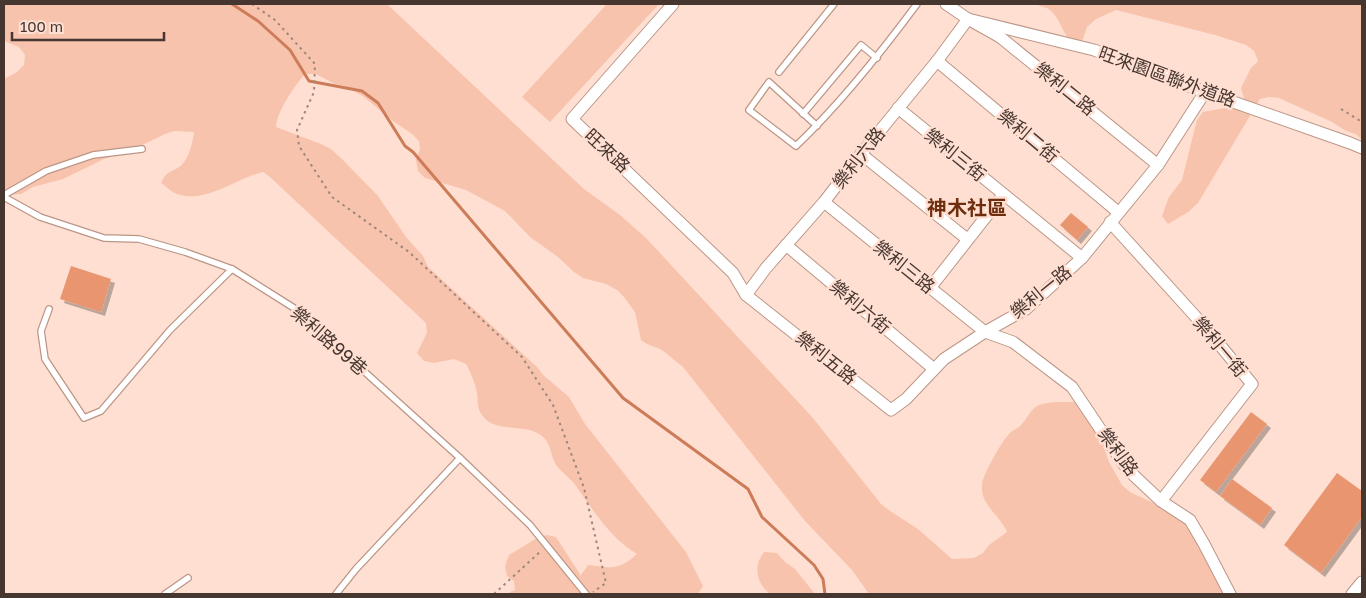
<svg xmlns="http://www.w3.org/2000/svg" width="1366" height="598" font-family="'Golos Text','Noto Sans TC',sans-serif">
  <defs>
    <filter id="shadow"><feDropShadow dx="4" dy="4" stdDeviation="0" flood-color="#0004"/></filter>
  </defs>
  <rect width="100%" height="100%" fill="#ffdfd2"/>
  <g fill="#f8c3ac">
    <path d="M 4,4 L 387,4 L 584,189 L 620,215 L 646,238 L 813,418 L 881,504 L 890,511 L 918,529 L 952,559 L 974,558 L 983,553 L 989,545 L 1007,532 C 1000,515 980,505 982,485 C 982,476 1002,441 1009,434 C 1012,430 1018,429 1021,425 C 1028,418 1030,409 1039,405 C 1050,401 1063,402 1074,402 L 1101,439 L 1109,462 L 1122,485 L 1130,492 L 1181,516 L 1191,524 L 1224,594 L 869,594 L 852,570 L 805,521 L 683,367 C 675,361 668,354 660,349 C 653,346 647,345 641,340 L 635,312 L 624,297 L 617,290 L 606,284 L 583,278 L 574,272 L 558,257 L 530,237 L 505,211 L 466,190 L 425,178 L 418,171 L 416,160 L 420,149 L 419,141 L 412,134 L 393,121 L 364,97 L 345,86 L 335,84 L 316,74 L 305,74 C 294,87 277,111 276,127 L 321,144 L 331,149 L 342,159 L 378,196 L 406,237 L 423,256 L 428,267 L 537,367 L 543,375 L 569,397 L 585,424 L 686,552 L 703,586 L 698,594 L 506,594 L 515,590 L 514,581 L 507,576 L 505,566 L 509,555 L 537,538 L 547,535 L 556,537 L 583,579 L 581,575 L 588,565 C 610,568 619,571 637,554 C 610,538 593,510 576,486 C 570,477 560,472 555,463 C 550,454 551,443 542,436 C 525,422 494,434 482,415 C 477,409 478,401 477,393 C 475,383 471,373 466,364 L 454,359 L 434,363 L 424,361 L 417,353 L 427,333 L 426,323 L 270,177 L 263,172 C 236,178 206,204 177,194 C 171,192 166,186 161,183 C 167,168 176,173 184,162 C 190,154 193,141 194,132 L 174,131 L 165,134 L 130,151 L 104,159 L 63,179 L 33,187 L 21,194 L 11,195 L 4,191 L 4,79 L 17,72 L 24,65 L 25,55 L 19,47 L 4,41 Z"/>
    <path d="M 607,4 L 659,4 L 550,122 L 522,97 Z"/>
    <path d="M 1035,4 L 1362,4 L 1362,140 L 1356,134 L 1346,131 L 1332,122 L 1279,98 L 1269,97 L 1260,99 L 1198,203 L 1188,212 L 1168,224 L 1162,216 L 1169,197 L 1182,180 L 1197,120 L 1203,112 L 1236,106 L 1244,98 L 1241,88 L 1251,68 L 1258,61 L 1254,51 L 1246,45 L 1215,35 L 1116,10 L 1096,19 L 1087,27 L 1083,39 L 1074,44 C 1062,35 1061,19 1050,10 C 1046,7 1039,6 1035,4 Z"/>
    <path d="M 764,552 L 777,553 L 785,562 L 795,569 L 815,594 L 770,594 C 756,583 753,566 764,552 Z"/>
  </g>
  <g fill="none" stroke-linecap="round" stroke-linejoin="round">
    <path stroke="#cc7c58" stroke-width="3" d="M 232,4 L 258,21 L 290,50 L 309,81 L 362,91 L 378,103 L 405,146 L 413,152 L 623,398 L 748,489 L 762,517 L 814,565 L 823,579 L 825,594"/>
  </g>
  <g fill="#e89570" filter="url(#shadow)">
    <path d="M 1071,213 L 1088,227 L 1077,240 L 1060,225 Z"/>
    <path d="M 71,266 L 111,279 L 101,312 L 60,299 Z"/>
    <path d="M 1251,412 L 1267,424 L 1216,492 L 1200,480 Z"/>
    <path d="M 1337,473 L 1362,491 L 1362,517 L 1321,573 L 1284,545 Z"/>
    <path d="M 1232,479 L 1272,508 L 1260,525 L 1220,496 Z"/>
  </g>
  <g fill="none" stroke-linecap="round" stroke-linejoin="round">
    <defs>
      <g id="service">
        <path d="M 779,72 L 834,4"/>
        <path d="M 803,114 L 861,45 L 877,58"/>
        <path d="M 817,126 L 769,82 L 749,110 L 796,146 C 841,103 880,54 917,4"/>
        <path d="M 4,195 L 46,171 L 93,155 L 142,149"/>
        <path d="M 4,197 L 40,217 L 104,238 L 139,239 L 185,252 L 232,269 L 294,308 L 460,458 L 530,525 L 586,594"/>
        <path d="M 49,309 L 41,331 L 45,359 L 84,418 L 101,411 L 170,330 L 232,269"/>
        <path d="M 165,594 L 188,578"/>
        <path d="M 336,594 L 356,569 L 460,458"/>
      </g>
      <g id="minor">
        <path d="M 673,4 L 572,119 L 733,273 L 746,295 L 891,410 L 906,399 L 944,359 L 985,332 L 1026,309 L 1082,258 L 1158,165 L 1205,92"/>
        <path d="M 946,4 L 968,19 L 1000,37 L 1158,165"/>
        <path d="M 968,19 L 1094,50 L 1205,92 L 1350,143 L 1362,148"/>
        <path d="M 937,61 L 1118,212"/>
        <path d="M 898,108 L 1082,258"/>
        <path d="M 861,154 L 967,239"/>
        <path d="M 824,202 L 985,332 L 1013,342 L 1072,387 L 1127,469 L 1161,501 L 1190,520 L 1204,544 L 1230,594"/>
        <path d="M 1110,222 L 1205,327 L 1252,384 L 1161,501"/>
        <path d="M 786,245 L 934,369"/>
        <path d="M 930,288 L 1003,195"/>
        <path d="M 746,295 L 766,268 L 824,202 L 861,154 L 937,61 L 968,19"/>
        <path d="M 1352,594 L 1362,582"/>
      </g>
    </defs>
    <use href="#service" stroke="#bb9686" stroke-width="8"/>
    <use href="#minor" stroke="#bb9686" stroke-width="13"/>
    <g stroke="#9d867d" stroke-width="2" stroke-dasharray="2.5 4" stroke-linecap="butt">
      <path d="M 252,4 L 275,20 L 315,64 L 314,92 L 297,130 L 299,146 L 332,197 L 409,252 L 522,357 L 553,405 L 584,488 L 606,583 L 593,592"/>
      <path d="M 1341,109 L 1362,122"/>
      <path d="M 494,594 L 542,550"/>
    </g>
    <use href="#service" stroke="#fff" stroke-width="5.5"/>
    <use href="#minor" stroke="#fff" stroke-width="11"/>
  </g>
  <g text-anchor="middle" stroke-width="5" stroke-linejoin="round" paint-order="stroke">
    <g font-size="18" fill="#463630" stroke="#ffdfd2">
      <text transform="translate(1167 77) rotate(20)" y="6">旺來園區聯外道路</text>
      <text transform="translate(1065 89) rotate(39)" y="6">樂利二路</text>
      <text transform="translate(1028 136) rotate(40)" y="6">樂利二街</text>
      <text transform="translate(607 151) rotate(43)" y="6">旺來路</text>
      <text transform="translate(955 155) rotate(39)" y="6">樂利三街</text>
      <text transform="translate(859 158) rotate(-52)" y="6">樂利六路</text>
      <text transform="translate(904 267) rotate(39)" y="6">樂利三路</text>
      <text transform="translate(1041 292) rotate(-39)" y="6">樂利一路</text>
      <text transform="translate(860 307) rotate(40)" y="6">樂利六街</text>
      <text transform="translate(329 341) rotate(41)" y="6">樂利路99巷</text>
      <text transform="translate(1220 347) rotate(50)" y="6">樂利一街</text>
      <text transform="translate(826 358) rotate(39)" y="6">樂利五路</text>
      <text transform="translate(1118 452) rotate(54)" y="6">樂利路</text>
    </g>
    <g font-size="20" font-weight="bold" fill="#6e2e0d" stroke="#ffdfd2">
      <text x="967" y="215">神木社區</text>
    </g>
  </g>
  <rect width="1366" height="598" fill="none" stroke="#463630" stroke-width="10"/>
  <path d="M12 32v8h152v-8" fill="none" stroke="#463630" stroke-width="2.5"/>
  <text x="20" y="32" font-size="15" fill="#463630" stroke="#ffdfd2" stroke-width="4" paint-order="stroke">100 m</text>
</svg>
